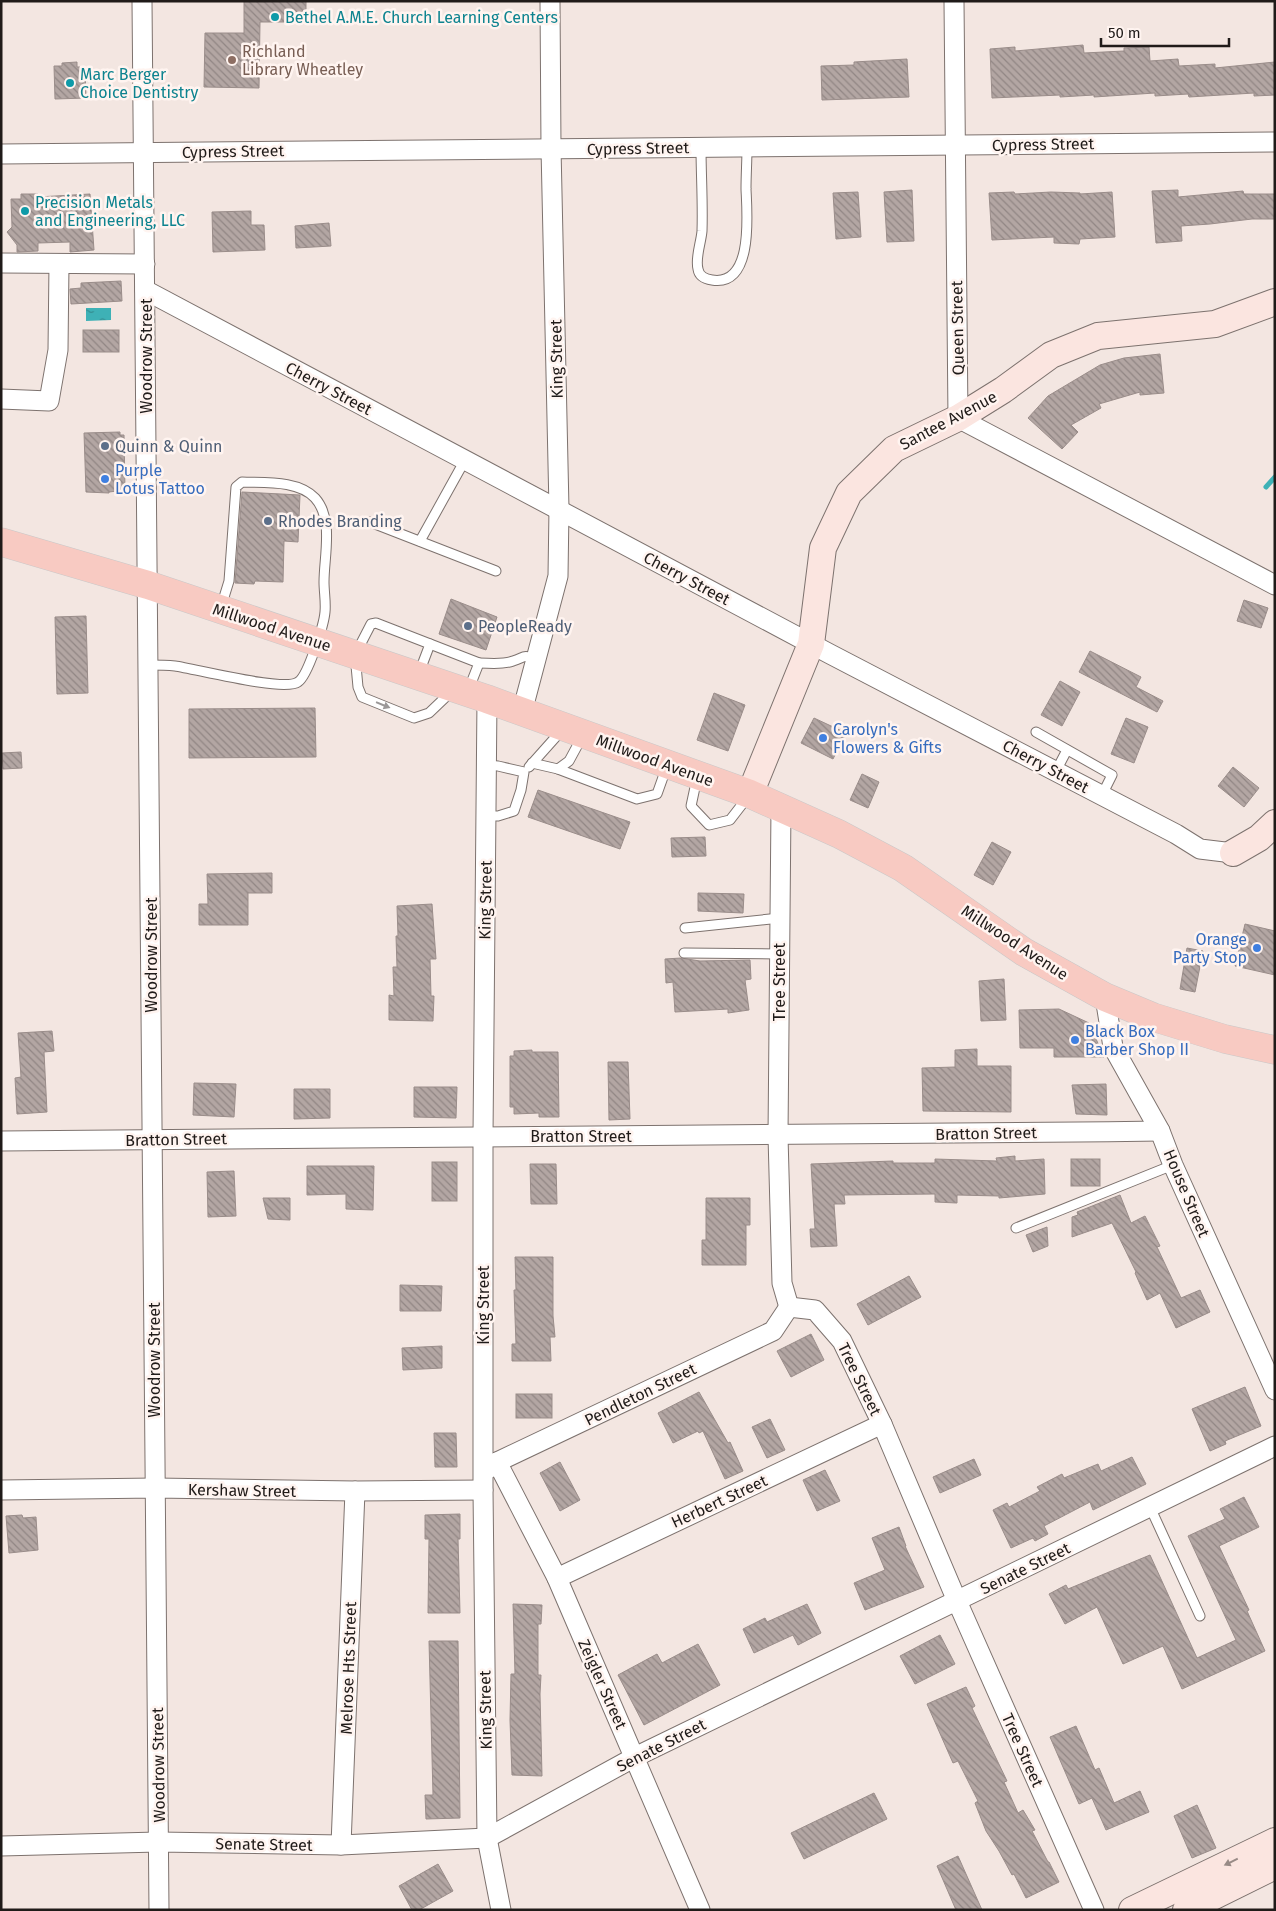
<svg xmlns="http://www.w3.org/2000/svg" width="1276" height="1911" font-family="'Fira Sans',sans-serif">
  <defs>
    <pattern id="water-ripples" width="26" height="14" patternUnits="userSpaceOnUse" patternTransform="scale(1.25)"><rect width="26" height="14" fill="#3eb1b6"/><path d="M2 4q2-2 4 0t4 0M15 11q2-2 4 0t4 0" fill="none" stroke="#348f93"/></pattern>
    <pattern id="building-back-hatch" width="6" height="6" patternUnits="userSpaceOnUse" patternTransform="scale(1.25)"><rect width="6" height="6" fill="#b3a6a3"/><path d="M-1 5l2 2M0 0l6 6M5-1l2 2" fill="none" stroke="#918684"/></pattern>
  </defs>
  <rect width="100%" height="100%" fill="#f3e6e1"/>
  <path fill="url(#water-ripples)" d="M 86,308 L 111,308 L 111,320 L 86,321 Z"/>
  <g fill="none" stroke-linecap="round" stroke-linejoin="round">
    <path stroke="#3eb1b6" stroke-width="5" d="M 1266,487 L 1275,477"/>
  </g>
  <g fill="url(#building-back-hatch)" stroke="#9a8d8a">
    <path d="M 244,1 L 306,1 L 306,22 L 260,22 L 259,88 L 204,87 L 205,33 L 244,33 Z"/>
    <path d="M 1083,45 L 1084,53 L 1124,51 L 1124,48 L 1149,47 L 1150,61 L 1178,59 L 1179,66 L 1215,64 L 1215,68 L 1275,62 L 1275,95 L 1254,96 L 1254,93 L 1189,97 L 1188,94 L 1155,96 L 1155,93 L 1094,97 L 1094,95 L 1060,97 L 1060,95 L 992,98 L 990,49 L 1015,47 L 1015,51 Z"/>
    <path d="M 907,59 L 909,97 L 822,100 L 821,66 L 854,65 L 854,62 Z"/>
    <path d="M 77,62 L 77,67 L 85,67 L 86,98 L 55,99 L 54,66 L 62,66 L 62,63 Z"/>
    <path d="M 912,190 L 914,241 L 887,242 L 884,192 Z"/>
    <path d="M 1178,190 L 1178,197 L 1243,191 L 1244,194 L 1275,194 L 1275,219 L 1252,219 L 1210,224 L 1181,226 L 1182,241 L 1156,243 L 1152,191 Z"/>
    <path d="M 858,192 L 861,237 L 836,239 L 833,193 Z"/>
    <path d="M 1014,192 L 1015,194 L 1051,192 L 1080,193 L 1080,194 L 1112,192 L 1115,237 L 1080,239 L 1079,244 L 1054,243 L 1054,237 L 992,240 L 989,193 Z"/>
    <path d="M 21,194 L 38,194 L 38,197 L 90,194 L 94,250 L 70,252 L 70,242 L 38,243 L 38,251 L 17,252 L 17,245 L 7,232 L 12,227 L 11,199 L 21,199 Z"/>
    <path d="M 251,211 L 251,225 L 264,225 L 265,250 L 213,252 L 212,212 Z"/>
    <path d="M 329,223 L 331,246 L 296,248 L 295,226 Z"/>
    <path d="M 121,281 L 122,301 L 71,304 L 70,289 L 81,288 L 81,283 Z"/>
    <rect x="83" y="330" width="36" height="22"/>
    <path d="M 1160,354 L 1164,393 L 1140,395 L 1140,392 L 1099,404 L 1101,408 L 1071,425 L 1078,432 L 1062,449 L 1028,418 L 1048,396 L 1100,365 L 1124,358 Z"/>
    <path d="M 120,432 L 120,435 L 124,435 L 125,490 L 109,492 L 109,493 L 86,492 L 84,433 Z"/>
    <path d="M 242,492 L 300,495 L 298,542 L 284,541 L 283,582 L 255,581 L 254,584 L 235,583 Z"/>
    <path d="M 451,599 L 497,617 L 486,650 L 439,634 Z"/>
    <path d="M 1244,600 L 1268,608 L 1261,628 L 1237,621 Z"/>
    <path d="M 86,616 L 88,693 L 57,694 L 55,617 Z"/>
    <path d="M 1090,651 L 1141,677 L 1136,687 L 1163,701 L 1157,712 L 1079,672 Z"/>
    <path d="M 1060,681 L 1080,692 L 1062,726 L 1041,715 Z"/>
    <path d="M 714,693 L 745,705 L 728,751 L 697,740 Z"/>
    <path d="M 315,708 L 316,757 L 189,758 L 189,709 Z"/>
    <path d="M 814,718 L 846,733 L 833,759 L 801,743 Z"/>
    <path d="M 1126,718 L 1148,727 L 1134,763 L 1111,754 Z"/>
    <path d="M 21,752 L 22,768 L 3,769 L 2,753 Z"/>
    <path d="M 1233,767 L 1259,788 L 1244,807 L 1218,786 Z"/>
    <path d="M 862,774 L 879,782 L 868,808 L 850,800 Z"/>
    <path d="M 538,790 L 630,822 L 620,849 L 528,817 Z"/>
    <path d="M 705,837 L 706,856 L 672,857 L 671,838 Z"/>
    <path d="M 992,842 L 1011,852 L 993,885 L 974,875 Z"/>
    <path d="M 272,873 L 272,893 L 248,893 L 248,925 L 199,925 L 199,904 L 208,904 L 207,874 Z"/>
    <path d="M 698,893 L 744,894 L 743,913 L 698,911 Z"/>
    <path d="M 432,904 L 436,959 L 430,959 L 431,996 L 434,996 L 433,1021 L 389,1020 L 389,995 L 394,996 L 393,967 L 397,967 L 396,936 L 398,936 L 397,906 Z"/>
    <path d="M 1245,924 L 1275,931 L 1275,975 L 1235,966 Z"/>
    <path d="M 1187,948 L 1203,951 L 1195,992 L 1180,989 Z"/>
    <path d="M 681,958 L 700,961 L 750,960 L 751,979 L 745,980 L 749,1010 L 728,1013 L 728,1009 L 675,1012 L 673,982 L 666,983 L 665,959 Z"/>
    <path d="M 1004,979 L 1006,1020 L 981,1021 L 979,981 Z"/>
    <path d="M 1059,1009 L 1089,1023 L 1104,1057 L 1054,1057 L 1054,1048 L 1020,1048 L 1019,1010 Z"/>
    <path d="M 52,1031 L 54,1051 L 44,1052 L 47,1112 L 17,1114 L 15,1078 L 21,1077 L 18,1033 Z"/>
    <path d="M 977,1049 L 977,1066 L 1011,1066 L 1011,1112 L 923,1111 L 922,1068 L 955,1067 L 955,1050 Z"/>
    <path d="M 532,1050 L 532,1052 L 558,1052 L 559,1117 L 539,1117 L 539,1113 L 514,1114 L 514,1107 L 510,1107 L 510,1056 L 514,1056 L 514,1051 Z"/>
    <path d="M 608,1062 L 628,1062 L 630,1119 L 609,1120 Z"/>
    <path d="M 194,1083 L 236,1084 L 234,1117 L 193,1115 Z"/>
    <path d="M 1106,1084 L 1107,1115 L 1076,1114 L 1072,1085 Z"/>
    <path d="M 414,1087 L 457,1087 L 456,1118 L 414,1117 Z"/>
    <path d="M 294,1089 L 330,1089 L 330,1118 L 294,1119 Z"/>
    <path d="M 1015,1156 L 1015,1161 L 1044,1159 L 1045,1194 L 999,1198 L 999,1196 L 957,1195 L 957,1203 L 935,1202 L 935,1194 L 844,1195 L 845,1204 L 834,1204 L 837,1246 L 811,1247 L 810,1229 L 815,1229 L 811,1164 L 893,1161 L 893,1163 L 935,1163 L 935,1159 L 997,1161 L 996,1158 Z"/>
    <rect x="1071" y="1159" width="29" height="27"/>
    <rect x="432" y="1162" width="25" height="39"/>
    <path d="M 530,1164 L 556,1164 L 557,1204 L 531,1204 Z"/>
    <path d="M 307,1166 L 374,1166 L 373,1210 L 346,1209 L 346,1194 L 307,1195 Z"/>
    <path d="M 234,1171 L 236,1216 L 208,1217 L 207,1172 Z"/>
    <path d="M 1120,1195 L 1131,1223 L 1145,1216 L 1160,1246 L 1157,1247 L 1181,1298 L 1200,1290 L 1210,1312 L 1176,1328 L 1160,1293 L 1147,1300 L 1135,1273 L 1136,1272 L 1112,1223 L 1072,1237 L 1072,1217 L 1078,1215 L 1077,1212 Z"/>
    <path d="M 263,1198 L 290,1198 L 290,1220 L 268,1219 Z"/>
    <path d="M 706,1198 L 750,1198 L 750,1225 L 746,1225 L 746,1265 L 702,1265 L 702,1240 L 706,1240 Z"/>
    <path d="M 1047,1227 L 1048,1246 L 1033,1252 L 1026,1235 Z"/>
    <path d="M 515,1257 L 553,1257 L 553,1316 L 555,1337 L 550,1337 L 551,1361 L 512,1361 L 512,1344 L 516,1344 L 514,1290 L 516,1290 Z"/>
    <path d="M 909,1276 L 921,1297 L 868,1325 L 857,1304 Z"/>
    <path d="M 400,1285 L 442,1286 L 441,1311 L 400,1311 Z"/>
    <path d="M 811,1334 L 824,1360 L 791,1377 L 777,1351 Z"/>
    <path d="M 442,1346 L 442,1368 L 403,1370 L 402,1348 Z"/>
    <path d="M 1245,1387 L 1261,1426 L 1225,1441 L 1226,1444 L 1210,1451 L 1192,1409 Z"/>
    <path d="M 699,1392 L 728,1443 L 730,1442 L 743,1471 L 725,1479 L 703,1431 L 699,1433 L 698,1431 L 673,1443 L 658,1413 Z"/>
    <rect x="516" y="1394" width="36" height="24"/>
    <path d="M 770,1419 L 785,1450 L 767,1458 L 752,1427 Z"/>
    <path d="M 434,1433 L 456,1433 L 457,1467 L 435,1467 Z"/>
    <path d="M 1132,1457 L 1146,1484 L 1093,1510 L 1090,1502 L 1044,1526 L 1048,1534 L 1035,1541 L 1033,1538 L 1011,1548 L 993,1510 L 1007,1503 L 1009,1507 L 1040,1491 L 1037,1487 L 1062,1474 L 1064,1478 L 1098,1464 L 1101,1471 Z"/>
    <path d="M 974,1459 L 981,1475 L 940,1493 L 933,1477 Z"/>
    <path d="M 560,1462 L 580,1500 L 560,1511 L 540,1473 Z"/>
    <path d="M 825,1470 L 840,1501 L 817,1511 L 803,1480 Z"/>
    <path d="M 1244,1497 L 1259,1527 L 1219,1546 L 1249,1610 L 1247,1611 L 1265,1651 L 1182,1689 L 1163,1646 L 1123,1664 L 1097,1607 L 1065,1624 L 1049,1594 L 1066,1585 L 1068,1589 L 1150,1555 L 1197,1658 L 1236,1640 L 1188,1536 L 1225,1519 L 1220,1509 Z"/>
    <path d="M 460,1514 L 460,1539 L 458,1539 L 460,1613 L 428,1613 L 429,1539 L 425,1539 L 425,1515 Z"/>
    <path d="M 22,1515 L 23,1518 L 36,1517 L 38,1550 L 9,1553 L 6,1516 Z"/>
    <path d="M 899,1527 L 906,1546 L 905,1546 L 924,1587 L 865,1610 L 854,1583 L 885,1570 L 872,1538 Z"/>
    <path d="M 513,1604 L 542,1605 L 541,1624 L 538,1624 L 538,1675 L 541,1675 L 540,1694 L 542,1776 L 512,1775 L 510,1720 L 511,1674 L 515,1674 Z"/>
    <path d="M 807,1604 L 821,1633 L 798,1645 L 793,1635 L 754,1653 L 743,1629 L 765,1618 L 767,1622 Z"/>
    <path d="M 940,1635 L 955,1664 L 915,1684 L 900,1656 Z"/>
    <path d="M 429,1641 L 458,1641 L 460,1818 L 426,1819 L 425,1795 L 433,1795 Z"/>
    <path d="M 698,1644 L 720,1685 L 644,1725 L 618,1675 L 657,1654 L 662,1663 Z"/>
    <path d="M 966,1687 L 975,1706 L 972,1708 L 1007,1781 L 1004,1782 L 1018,1813 L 1023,1810 L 1035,1830 L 1032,1831 L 1048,1862 L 1049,1862 L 1059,1882 L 1026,1898 L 1014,1874 L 1012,1875 L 999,1851 L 986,1831 L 975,1803 L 978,1801 L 958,1761 L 953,1763 L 927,1704 Z"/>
    <path d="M 1076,1726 L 1095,1770 L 1099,1768 L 1114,1803 L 1140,1791 L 1149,1812 L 1106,1830 L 1092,1798 L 1079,1804 L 1050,1737 Z"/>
    <path d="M 874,1793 L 887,1819 L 804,1859 L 791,1833 Z"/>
    <path d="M 1197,1805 L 1216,1848 L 1192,1858 L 1174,1816 Z"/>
    <path d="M 958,1856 L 982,1910 L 956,1910 L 937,1866 Z"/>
    <path d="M 438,1864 L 453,1891 L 419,1910 L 412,1910 L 399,1886 Z"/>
  </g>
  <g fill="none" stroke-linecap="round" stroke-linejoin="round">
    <defs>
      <g id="lane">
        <path d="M 701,147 C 701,175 703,203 702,231 C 701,243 695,258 698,269 C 699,276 705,279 712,280 C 754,287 747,213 746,189 C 746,175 747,161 747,147"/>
        <path d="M 370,522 L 496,571"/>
        <path d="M 420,541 L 465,460"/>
        <path d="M 430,644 L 479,663 L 468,691"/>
        <path d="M 479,663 C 490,663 502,665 513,661 C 526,657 520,655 537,658"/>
        <path d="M 148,665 C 157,665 166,665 175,666 C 196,669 284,692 298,682 C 308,676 324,624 325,612 C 326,602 324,592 324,582 C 324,556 334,519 315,498 C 298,480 265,483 242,482 L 236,487 L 229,581 L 221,607"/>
        <path d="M 419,673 L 430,644 L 376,623 L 371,624 L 355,655 L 358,687 L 362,697 L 414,718 L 429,713 L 451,692"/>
        <path d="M 1036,732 L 1112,775 L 1102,795"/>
        <path d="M 532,763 L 558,769 L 569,761 L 582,737"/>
        <path d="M 529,767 L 562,730"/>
        <path d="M 558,769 L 637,799 L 657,794 L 667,766"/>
        <path d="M 1056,771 L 1067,750"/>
        <path d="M 697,778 L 691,806 L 709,825 L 730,820 L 747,798"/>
        <path d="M 486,816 L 498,816 L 514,811 L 521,790 L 524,772 L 498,766 L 487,765"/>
        <path d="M 685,928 L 780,918"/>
        <path d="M 684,953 L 780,954"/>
        <path d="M 1016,1228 L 1173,1165"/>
        <path d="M 1150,1507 L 1200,1616"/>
      </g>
      <g id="street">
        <path d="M 142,1 L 159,1910"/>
        <path d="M 954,1 L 958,418 L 1275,585"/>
        <path d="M 1,154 L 1275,142"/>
        <path d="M 1,263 L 145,264"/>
        <path d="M 145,290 L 830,654 L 1176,834 L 1200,849 L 1233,853"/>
        <path d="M 1,399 L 49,401 L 58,350 L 59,264"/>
        <path d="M 487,699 L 483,1136 L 483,1490 L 487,1838 L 501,1910"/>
        <path d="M 522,712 L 558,576 L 559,509 L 551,148 L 550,1"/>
        <path d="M 781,807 L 778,1136 L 782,1283 L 789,1307"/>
        <path d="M 1105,997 L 1113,1047 L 1160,1131 L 1173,1165 L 1275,1390"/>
        <path d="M 1,1141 C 388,1137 774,1136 1160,1131"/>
        <path d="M 789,1307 L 815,1310 L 842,1341 L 882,1424 L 957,1601 L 1094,1910"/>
        <path d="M 497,1462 L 557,1578 L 700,1910"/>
        <path d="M 488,1469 L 497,1462 L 773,1331 L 789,1307"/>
        <path d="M 1,1490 L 155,1488 L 355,1491 L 483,1490"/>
        <path d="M 557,1578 L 882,1424"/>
        <path d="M 341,1845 L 355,1491"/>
        <path d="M 1,1846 L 158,1842 L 341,1845 L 487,1838 L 635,1757 L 1275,1446"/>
      </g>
      <g id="secondary">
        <path d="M 750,794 L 811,644 L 823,548 L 849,493 L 894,449 L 958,418 L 1003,390 L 1051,355 L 1098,336 L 1215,324 L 1275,302"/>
        <path d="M 1233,853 L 1259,838 L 1275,823"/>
        <path d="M 1132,1910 L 1275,1841"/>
        <path d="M 1186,1910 L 1275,1866"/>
      </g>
      <path id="primary" d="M 1,542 L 148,585 L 487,699 L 750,794 L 839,834 L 903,868 L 1024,952 L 1105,997 L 1153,1017 L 1225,1039 L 1275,1050"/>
    </defs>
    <use href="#lane" stroke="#7d726e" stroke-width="11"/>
    <use href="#street" stroke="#7d726e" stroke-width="21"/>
    <use href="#secondary" stroke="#7d726e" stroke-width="28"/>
    <use href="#primary" stroke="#c9c8c8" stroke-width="29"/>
    <use href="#lane" stroke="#fff" stroke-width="9"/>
    <use href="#street" stroke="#fff" stroke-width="19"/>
    <use href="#secondary" stroke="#fbe5e0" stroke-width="26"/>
    <use href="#primary" stroke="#f8cac2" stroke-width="28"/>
  </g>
  <defs><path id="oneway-solid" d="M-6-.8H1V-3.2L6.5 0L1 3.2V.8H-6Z" transform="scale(1.25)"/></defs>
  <use fill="#9b9898" href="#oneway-solid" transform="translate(383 705) rotate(22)"/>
  <use fill="#988a86" href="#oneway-solid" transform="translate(1231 1862) rotate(154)"/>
  <g fill="#0f9aa8" stroke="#fff4f0" stroke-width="2">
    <circle cx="275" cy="17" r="5"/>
    <circle cx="70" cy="83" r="5"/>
    <circle cx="25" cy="211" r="5"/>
  </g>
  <circle fill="#8d6e63" stroke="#fff4f0" stroke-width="2" cx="232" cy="60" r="5"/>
  <g fill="#5c6f8a" stroke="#fff4f0" stroke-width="2">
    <circle cx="105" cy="446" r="5"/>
    <circle cx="268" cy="521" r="5"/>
    <circle cx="468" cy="626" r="5"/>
  </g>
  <g fill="#3f7fe0" stroke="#fff4f0" stroke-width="2">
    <circle cx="105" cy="479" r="5"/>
    <circle cx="823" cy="738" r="5"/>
    <circle cx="1257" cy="948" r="5"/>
    <circle cx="1075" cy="1040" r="5"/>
  </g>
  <g text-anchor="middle" stroke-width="5" stroke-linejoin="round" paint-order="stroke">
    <g font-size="16" fill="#0d838f" stroke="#fff4f0" text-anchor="start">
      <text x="285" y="23">Bethel A.M.E. Church Learning Centers</text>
      <text x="80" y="80">Marc Berger<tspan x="80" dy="18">Choice Dentistry</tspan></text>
      <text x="35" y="208">Precision Metals<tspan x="35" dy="18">and Engineering, LLC</tspan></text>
    </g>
    <g font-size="16" fill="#785e54" stroke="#fff4f0" text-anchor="start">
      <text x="242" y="57">Richland<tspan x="242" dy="18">Library Wheatley</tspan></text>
    </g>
    <g font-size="16" fill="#201b19" stroke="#fff4f0">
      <text transform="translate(1043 144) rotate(-1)" y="6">Cypress Street</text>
      <text transform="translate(638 148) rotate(-1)" y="6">Cypress Street</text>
      <text transform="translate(233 151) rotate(-1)" y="6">Cypress Street</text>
      <text transform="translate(957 328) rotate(-91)" y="6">Queen Street</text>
      <text transform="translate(146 356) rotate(-90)" y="6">Woodrow Street</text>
      <text transform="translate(556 359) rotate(-91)" y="6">King Street</text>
      <text transform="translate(329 388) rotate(28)" y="6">Cherry Street</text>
      <text transform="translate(948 420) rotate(-28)" y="6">Santee Avenue</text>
      <text transform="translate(687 578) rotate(28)" y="6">Cherry Street</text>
      <text transform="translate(272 627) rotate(18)" y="6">Millwood Avenue</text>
      <text transform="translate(655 760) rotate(20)" y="6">Millwood Avenue</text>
      <text transform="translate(1046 766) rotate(28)" y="6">Cherry Street</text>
      <text transform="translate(485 900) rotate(-89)" y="6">King Street</text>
      <text transform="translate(1015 942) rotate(33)" y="6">Millwood Avenue</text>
      <text transform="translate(151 955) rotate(-90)" y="6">Woodrow Street</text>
      <text transform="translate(779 982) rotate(-90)" y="6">Tree Street</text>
      <text transform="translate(986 1133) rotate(-1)" y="6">Bratton Street</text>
      <text x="581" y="1142">Bratton Street</text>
      <text transform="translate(176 1139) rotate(-1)" y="6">Bratton Street</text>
      <text transform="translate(1187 1193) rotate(67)" y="6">House Street</text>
      <text transform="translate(483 1305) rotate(-90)" y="6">King Street</text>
      <text transform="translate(154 1360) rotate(-90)" y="6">Woodrow Street</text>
      <text transform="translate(860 1379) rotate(64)" y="6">Tree Street</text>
      <text transform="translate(640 1394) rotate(-26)" y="6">Pendleton Street</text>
      <text transform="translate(242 1490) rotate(1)" y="6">Kershaw Street</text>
      <text transform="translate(719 1501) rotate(-25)" y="6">Herbert Street</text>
      <text transform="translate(1025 1568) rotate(-26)" y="6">Senate Street</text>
      <text transform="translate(348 1668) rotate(-88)" y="6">Melrose Hts Street</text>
      <text transform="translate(603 1684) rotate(66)" y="6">Zeigler Street</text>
      <text transform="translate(485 1710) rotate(-91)" y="6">King Street</text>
      <text transform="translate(661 1745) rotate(-27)" y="6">Senate Street</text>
      <text transform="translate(1023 1750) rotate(66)" y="6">Tree Street</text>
      <text transform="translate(158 1765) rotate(-91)" y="6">Woodrow Street</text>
      <text transform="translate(264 1844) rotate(1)" y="6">Senate Street</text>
    </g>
    <g font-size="16" fill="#4e5e75" stroke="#fff4f0" text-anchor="start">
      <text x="115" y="452">Quinn &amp; Quinn</text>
      <text x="278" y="527">Rhodes Branding</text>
      <text x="478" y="632">PeopleReady</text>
    </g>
    <g font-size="16" fill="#366cbe" stroke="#fff4f0" text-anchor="start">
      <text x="115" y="476">Purple<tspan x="115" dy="18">Lotus Tattoo</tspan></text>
      <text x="833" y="735">Carolyn's<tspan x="833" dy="18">Flowers &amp; Gifts</tspan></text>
      <text x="1247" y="945" text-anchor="end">Orange<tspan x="1247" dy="18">Party Stop</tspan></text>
      <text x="1085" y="1037">Black Box<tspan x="1085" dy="18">Barber Shop II</tspan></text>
    </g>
  </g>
  <rect width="1276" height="1911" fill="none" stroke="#201b19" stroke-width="5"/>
  <path d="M1101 38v8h128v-8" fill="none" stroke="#201b19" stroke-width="2.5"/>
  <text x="1108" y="38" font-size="15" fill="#201b19" stroke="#fff4f0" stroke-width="4" paint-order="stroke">50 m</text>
</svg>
